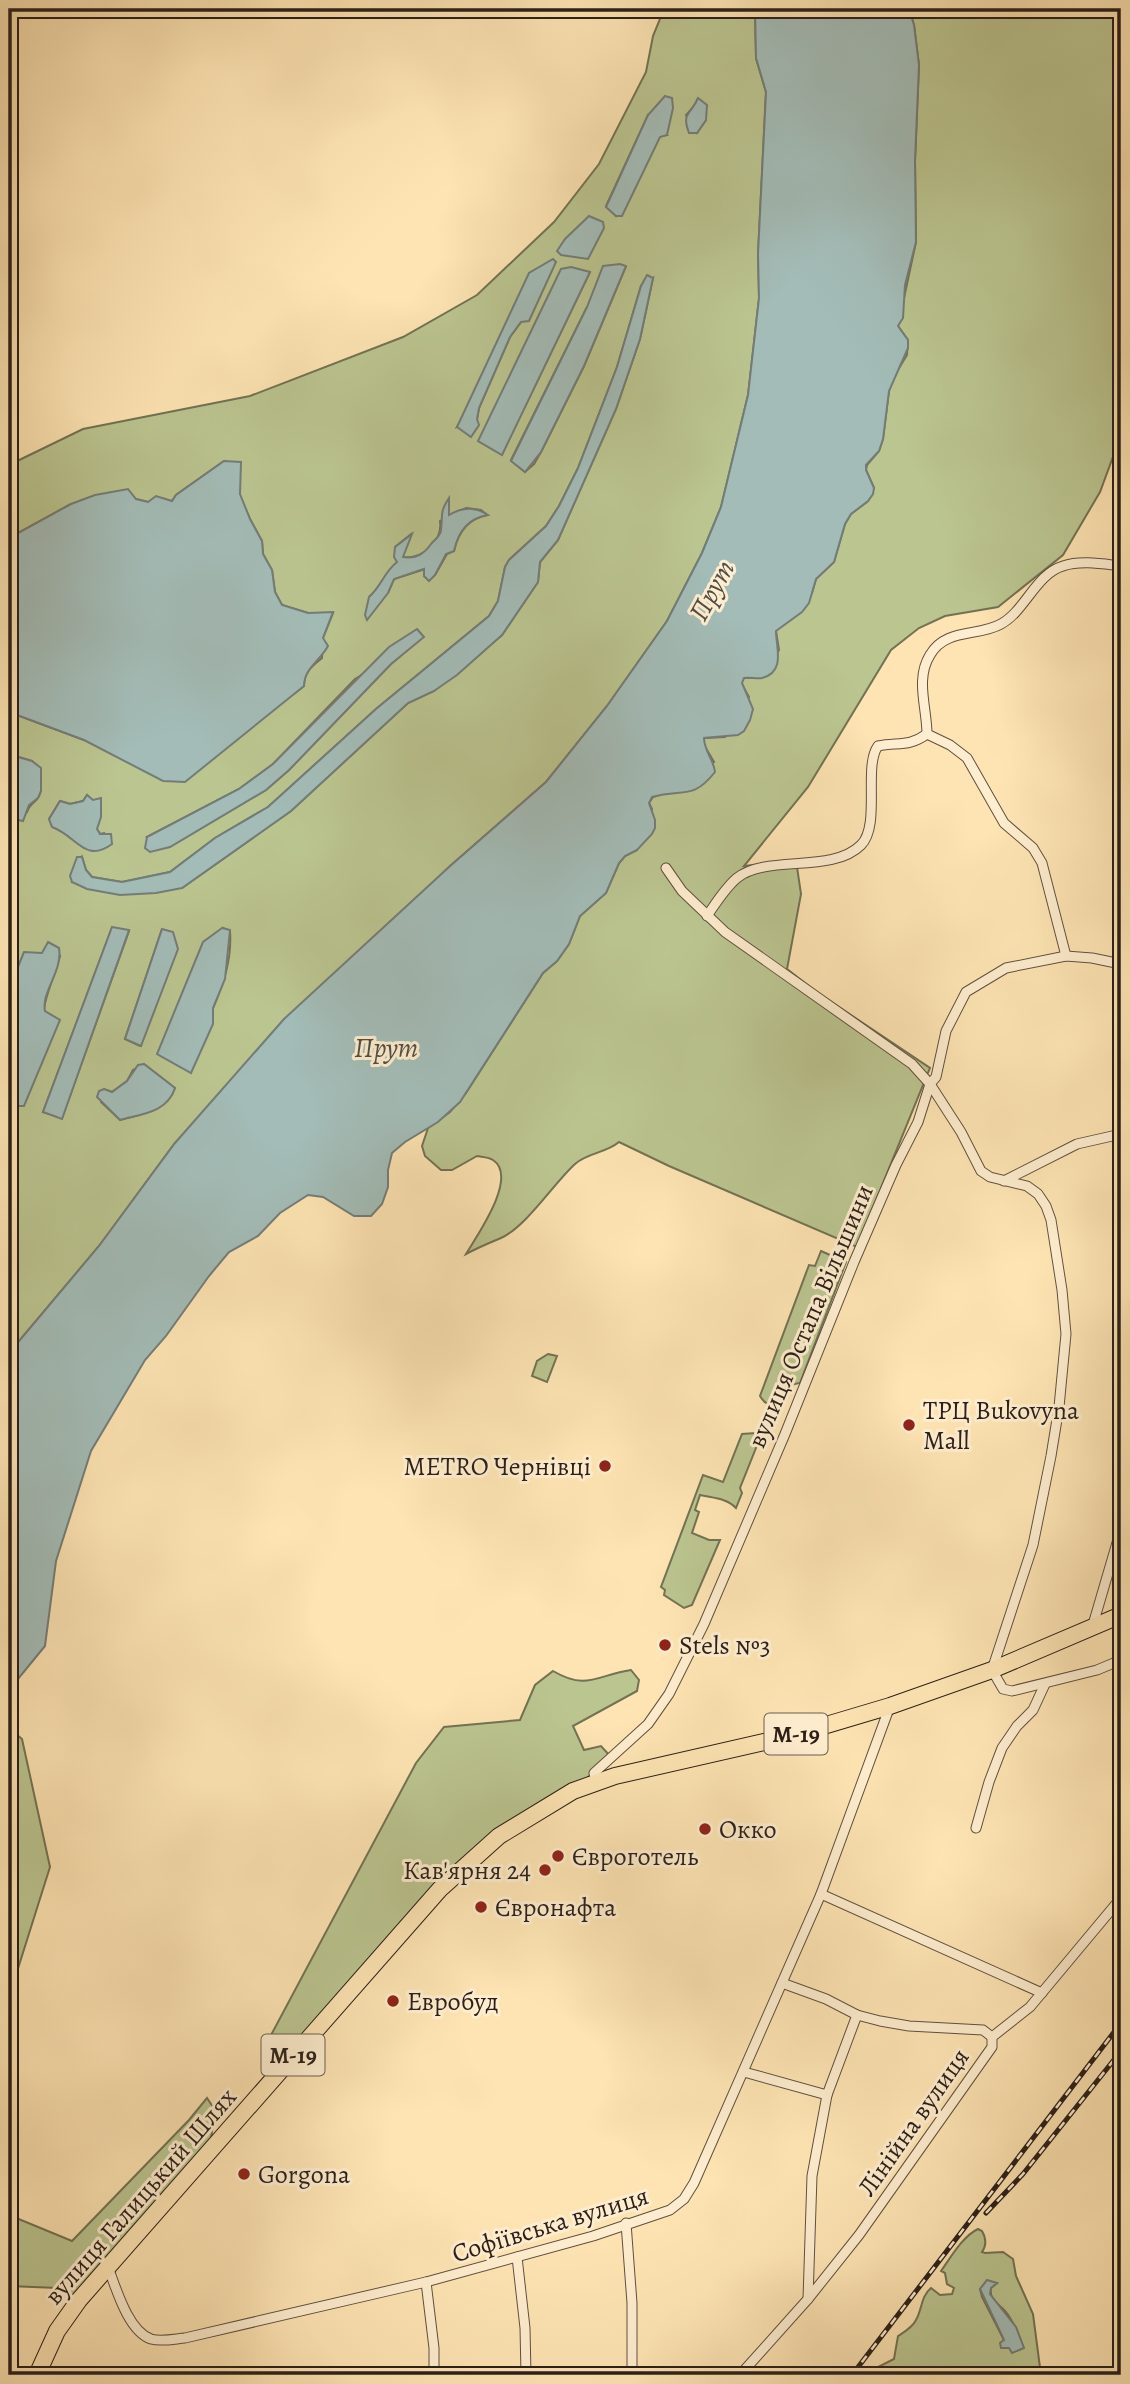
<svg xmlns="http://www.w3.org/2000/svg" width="1130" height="2384" font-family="Alegreya,serif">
  <rect width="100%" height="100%" fill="#fee4b3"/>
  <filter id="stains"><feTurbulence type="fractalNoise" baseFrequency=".00286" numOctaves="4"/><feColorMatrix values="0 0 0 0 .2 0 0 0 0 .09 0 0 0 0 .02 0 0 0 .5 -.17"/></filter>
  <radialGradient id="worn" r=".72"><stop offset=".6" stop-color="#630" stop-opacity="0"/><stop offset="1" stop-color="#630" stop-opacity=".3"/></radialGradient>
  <g fill="#bbc590" stroke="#737254" stroke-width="2" fill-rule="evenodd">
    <path d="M 664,9 L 755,9 L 756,58 L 766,92 L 758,254 L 759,298 L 748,395 L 721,507 L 702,553 L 667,621 L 607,706 L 546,782 L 449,867 L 175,1143 L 99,1246 L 9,1353 L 9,1106 L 12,1107 L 59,1020 L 44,1011 C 43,1001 57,969 60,956 L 24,953 L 9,989 L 9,818 L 13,821 L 27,812 C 29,805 32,805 37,799 C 46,788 37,772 32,761 L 15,756 L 9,757 L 9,712 L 84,740 L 295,693 L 304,686 C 304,672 312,666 322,658 L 323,638 L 333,613 L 308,613 L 282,605 L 275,592 L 272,570 L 263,554 L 262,541 L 250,519 L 224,461 L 176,495 L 172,501 L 148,502 L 136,499 L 71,504 L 9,538 L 9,465 L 83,429 L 250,396 L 403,337 L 477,295 L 554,222 L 599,164 L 646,72 L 653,36 ZM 695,105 L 705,112 L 706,120 L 697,133 L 686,115 ZM 648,115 L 667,135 L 660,136 L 616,216 L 606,206 ZM 553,260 L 521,322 L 510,337 L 479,408 L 477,419 L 457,427 ZM 626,266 L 584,366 L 541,452 L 534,464 L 525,472 L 511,460 L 587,307 ZM 590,272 L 502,454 L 479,441 ZM 653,278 L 640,339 L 616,409 L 558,540 L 540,562 L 538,582 L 502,635 L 434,691 L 408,703 L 291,811 L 182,888 L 72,882 L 82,857 L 86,870 L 92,877 L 122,882 L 170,872 L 215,838 L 268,807 L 376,709 L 489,616 L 498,601 L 505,567 L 509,560 L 546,526 L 559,506 L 578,468 L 617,367 L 641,286 ZM 466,508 L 481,510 L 487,515 C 467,519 458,533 454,551 L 447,554 L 435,575 L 429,580 L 424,576 L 425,569 L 394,579 L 388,593 L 369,597 C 381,587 385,572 398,562 L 395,547 L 410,535 L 402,557 C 422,560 443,542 440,521 ZM 423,637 L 391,664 L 289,770 L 266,790 L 169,847 L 147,837 L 239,789 L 273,764 L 355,679 ZM 87,795 L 92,800 L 97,829 L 100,834 L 105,833 L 84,848 L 49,819 L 60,801 L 70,804 L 83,801 ZM 112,928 L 129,931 L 62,1118 L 43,1112 ZM 223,928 L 230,931 C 232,958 224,983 213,1008 ZM 162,929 L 141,1046 L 140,1046 L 125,1039 ZM 144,1064 L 175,1088 C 167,1112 141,1114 120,1120 L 101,1102 L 104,1089 L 112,1092 L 127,1081 L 133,1070 Z"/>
    <path d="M 909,9 L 1121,9 L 1121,435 L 1100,492 L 1063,555 L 998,607 L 945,616 L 919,628 L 891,650 L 808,787 L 744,866 L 796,860 L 801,894 L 787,969 L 818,993 L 930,1068 L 857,1247 L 669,1166 L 619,1142 C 606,1153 587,1153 575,1164 C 554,1183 526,1227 501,1238 C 489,1243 477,1248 466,1254 C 476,1237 519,1177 493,1160 C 489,1157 481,1157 477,1156 L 452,1170 L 441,1170 L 425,1156 L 422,1146 L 428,1128 L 450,1112 L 466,1093 L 543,973 L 557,961 L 569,944 L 580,916 L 606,893 L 619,863 L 625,856 L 637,850 L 652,809 L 649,803 L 653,797 L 661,794 L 714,762 L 704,745 L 704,738 L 725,737 L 749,697 L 741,683 L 744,678 L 762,678 L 779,650 L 776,631 L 812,593 L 816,579 L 834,562 L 845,524 L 851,514 L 868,501 L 874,488 L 866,470 L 867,465 L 879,451 L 883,439 L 889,391 L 893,378 L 907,355 L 908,340 L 898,326 L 916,242 L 915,161 L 919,65 L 914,25 Z"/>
    <path d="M 821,1251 L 846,1262 L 800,1383 L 785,1386 L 776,1405 C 768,1405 764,1403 760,1396 L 809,1265 L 815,1266 Z"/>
    <path d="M 548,1354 L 557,1356 L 547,1382 L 532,1376 L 537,1361 Z"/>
    <path d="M 756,1433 L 760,1438 L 740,1488 L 742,1493 L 736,1508 C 727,1498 712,1498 700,1495 L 695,1510 L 699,1512 L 692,1533 L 709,1540 L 720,1540 L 692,1605 L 684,1608 L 664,1595 L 665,1590 L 661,1587 L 703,1475 L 723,1482 L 742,1434 Z"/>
    <path d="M 631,1670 L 639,1680 L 637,1691 L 573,1726 L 584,1750 L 601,1746 L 611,1757 L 572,1791 L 496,1833 L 287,2052 L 270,2037 L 416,1763 L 444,1727 L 520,1720 L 535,1685 L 553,1671 C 587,1691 597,1675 631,1670 Z"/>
    <path d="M 9,1728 L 22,1739 L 50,1867 L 9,1997 Z"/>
    <path d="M 207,2098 L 215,2110 L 211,2139 L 78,2298 L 58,2288 L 9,2286 L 9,2215 L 72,2241 L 189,2120 Z"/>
    <path d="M 978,2229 L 982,2231 C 986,2238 987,2245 982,2252 L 985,2253 L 1003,2252 L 1013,2259 L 1016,2276 L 1033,2314 L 1041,2375 L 1019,2375 L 1011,2369 L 1006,2375 L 871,2375 L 874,2369 L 894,2359 L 898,2336 C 904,2332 912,2328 916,2320 C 922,2310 921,2296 931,2288 L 940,2295 L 952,2294 L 954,2288 L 947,2284 L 945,2273 L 941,2271 C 951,2257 963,2236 978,2229 ZM 996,2284 L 991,2288 C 989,2300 998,2303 1005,2311 C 1011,2318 1016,2329 1019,2337 L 1004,2340 L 982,2297 L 980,2289 L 984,2285 Z"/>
  </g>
  <g fill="#a3bcb7" stroke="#737d78" stroke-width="2">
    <path d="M 755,9 L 909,9 L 914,25 L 919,65 L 915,161 L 916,242 L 905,285 L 903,318 L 898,326 L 908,340 L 908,348 L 889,391 L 883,439 L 879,451 L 866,465 L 866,470 L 874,488 L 873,494 L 868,501 L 851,514 L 845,524 L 834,562 L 816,579 L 809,603 L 802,612 L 776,631 C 776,647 786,672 762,678 C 757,679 750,677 744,678 L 742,683 L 753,709 L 750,720 L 744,731 L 738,735 L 704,738 C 704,751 714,760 715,772 C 692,801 683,788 652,797 L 649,803 L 655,820 L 655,828 L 652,834 L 637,850 L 625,856 L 619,863 L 606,893 L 580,916 L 569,944 L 557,961 L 543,973 L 460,1102 L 438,1122 L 405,1142 L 392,1153 L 388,1170 L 388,1187 L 382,1204 L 371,1216 L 354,1216 L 323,1197 L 308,1195 L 280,1213 L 258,1236 L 229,1252 L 209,1276 L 166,1336 L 145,1360 L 91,1451 L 56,1561 L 45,1646 L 9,1690 L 9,1353 L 99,1246 L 175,1143 L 284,1019 L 449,867 L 546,782 L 607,706 L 667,621 L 702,553 L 721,507 L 748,395 L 759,298 L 758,254 L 766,92 L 756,58 Z"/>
    <path d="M 665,96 L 672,98 L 673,108 L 667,135 L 660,137 L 622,216 L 616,216 L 606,207 L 648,115 Z"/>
    <path d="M 698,98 L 707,105 L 706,120 L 697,133 L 689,133 C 681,112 691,115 698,98 Z"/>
    <path d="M 589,216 L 603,222 L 604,228 L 588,259 L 561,255 L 557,251 L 565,239 Z"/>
    <path d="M 553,259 L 556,262 L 529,321 L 521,322 L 510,337 L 479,408 L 477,419 L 479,425 L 471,437 L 457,427 L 529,273 Z"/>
    <path d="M 620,264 L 626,266 L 584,366 L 541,452 L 525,472 L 511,461 L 587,307 L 603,266 Z"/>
    <path d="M 571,267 L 590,272 L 502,455 L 478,441 L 561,269 Z"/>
    <path d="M 647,275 L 653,278 L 640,339 L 616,409 L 558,540 L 540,562 L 538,582 L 502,635 L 457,675 L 434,691 L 408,703 L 291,811 L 182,888 L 156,893 L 120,895 L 87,889 L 72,882 L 70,876 L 77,857 L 82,857 L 86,870 L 92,877 L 122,882 L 170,872 L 215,838 L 268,807 L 376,709 L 489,616 L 498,601 L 505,567 L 509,560 L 546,526 L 559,506 L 578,468 L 617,367 L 641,286 Z"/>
    <path d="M 224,461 L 241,462 L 240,494 L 250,519 L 262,541 L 263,554 L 272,570 L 275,592 L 282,605 L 308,613 L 333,612 L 323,638 L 328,646 C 320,661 304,668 304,686 L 185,782 L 163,781 L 84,740 L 9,712 L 9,538 L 71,504 L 95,495 L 128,489 L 136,499 L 148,502 L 156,496 L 172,501 L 176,495 Z"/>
    <path d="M 449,498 L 449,515 C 462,507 475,506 488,515 C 468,518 458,532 454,551 L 446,554 L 435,575 L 429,581 L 424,576 L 424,569 L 394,579 L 388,593 L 367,620 L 365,615 L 369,597 C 381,587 384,572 397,562 L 394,557 L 395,547 L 412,534 L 403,557 C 416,559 424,554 431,544 C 435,539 440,537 441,530 C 443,515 439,513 449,498 Z"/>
    <path d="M 417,629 L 424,637 L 391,664 L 289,770 L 266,790 L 170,847 L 150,852 L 145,848 L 147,837 L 239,789 L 273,764 L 389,647 Z"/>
    <path d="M 15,756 L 32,761 L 41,768 L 41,791 L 38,798 L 29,805 L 23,821 L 9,818 L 9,757 Z"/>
    <path d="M 87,795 L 93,800 L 101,798 L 101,817 L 97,829 L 100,834 L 111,834 L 112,844 C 85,864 77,836 52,827 L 49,819 L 60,801 L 70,804 L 83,801 Z"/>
    <path d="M 112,927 L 129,930 L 62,1119 L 43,1112 Z"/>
    <path d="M 222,928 L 230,930 L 225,979 L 213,1008 L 213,1024 L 191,1073 L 157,1054 L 203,942 Z"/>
    <path d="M 162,929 L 173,932 L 178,949 L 141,1046 L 125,1039 Z"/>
    <path d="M 48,942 L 59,948 C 63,971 41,992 45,1011 L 60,1020 L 24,1106 L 9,1106 L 9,989 L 24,952 L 42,953 Z"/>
    <path d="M 144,1064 L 175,1088 C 167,1113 141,1114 120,1120 L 97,1097 L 99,1091 L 104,1089 L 112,1092 L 127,1081 L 138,1065 Z"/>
    <path d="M 987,2280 L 997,2283 L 991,2288 L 990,2294 L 1016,2327 L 1024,2348 L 1012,2353 L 1009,2348 L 1001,2348 L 1000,2343 L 1004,2340 L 980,2289 Z"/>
  </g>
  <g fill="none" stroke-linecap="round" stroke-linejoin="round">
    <defs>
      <g id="street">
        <path d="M 666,868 L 682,891 L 725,932 L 912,1064 L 930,1084 L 961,1132 L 981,1171 L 990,1177 L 1027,1186 L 1038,1194 L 1046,1206 L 1051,1220 L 1062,1290 L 1066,1334 L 1059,1407 L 1051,1456 L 1033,1545 L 992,1670 L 1003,1689 L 1012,1691 L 1097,1670 L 1121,1660"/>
        <path d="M 707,916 C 716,903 725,888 737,878 C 767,854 832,874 861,845 C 881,825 863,766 878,746 C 898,742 909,747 927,734"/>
        <path d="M 1066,956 L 1042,863 L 1033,848 L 1004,823 L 967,758 L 950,745 L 927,734 C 927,708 915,679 930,655 C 945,628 978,637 1001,624 C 1025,611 1036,574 1063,566 C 1081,560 1103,564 1121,566"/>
        <path d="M 1004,1181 L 1077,1144 L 1121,1134"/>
        <path d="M 1092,1628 L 1121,1529"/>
        <path d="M 596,1783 L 594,1773 L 648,1724 L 669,1694 L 704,1624 L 785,1434 L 854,1262 L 896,1165 L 918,1122 L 930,1084 L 936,1077 L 946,1031 L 966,992 L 1006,968 L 1066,956 L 1092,958 L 1121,964"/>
        <path d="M 976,1828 L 989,1782 L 1002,1748 L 1017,1726 L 1033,1710 L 1045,1684"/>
        <path d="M 821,1894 L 1042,1993"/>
        <path d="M 782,1983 L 826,1999 L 857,2015 L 880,2021 L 909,2026 L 983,2030 L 992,2037"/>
        <path d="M 744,2072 L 827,2095 L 857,2015"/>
        <path d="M 626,2223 L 632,2303 L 632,2375"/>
        <path d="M 517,2257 L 525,2328 L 526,2375"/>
        <path d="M 108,2267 C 116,2288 128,2331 151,2339 C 161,2342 174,2339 185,2338 L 426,2282 L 593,2236 L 670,2210 L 684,2199 L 694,2183 L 821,1894 L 890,1706"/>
        <path d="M 426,2282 L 434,2348 L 434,2375"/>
        <path d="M 808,2299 L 812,2176 L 827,2095"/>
        <path d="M 740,2375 L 808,2299 L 859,2235 L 992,2047 L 992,2037 L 1030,2007 L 1121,1898"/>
      </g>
      <path id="highway" d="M 37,2375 L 57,2331 L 79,2300 L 440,1889 L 499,1836 L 573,1791 L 615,1776 L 786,1737 L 890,1706 L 992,1670 L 1121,1615"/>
    </defs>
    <use href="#street" stroke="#605040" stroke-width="11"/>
    <use href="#highway" stroke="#2b1f19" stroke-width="18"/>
    <use href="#street" stroke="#feedce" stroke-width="9"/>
    <use href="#highway" stroke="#fee4b3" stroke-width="16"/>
    <defs>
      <g id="rail">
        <path d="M 986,2213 L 1023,2174 L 1121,2051"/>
        <path d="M 852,2375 L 1121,2023"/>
      </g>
    </defs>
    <use href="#rail" stroke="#2b1f19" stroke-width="5"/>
    <use href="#rail" stroke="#feedce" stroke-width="2.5" stroke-dasharray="8" stroke-linecap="butt"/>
  </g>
  <g fill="#8f2418" stroke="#feedce" stroke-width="2.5">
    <circle cx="909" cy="1425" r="7"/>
    <circle cx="605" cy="1466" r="7"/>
    <circle cx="665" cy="1645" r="7"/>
    <circle cx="705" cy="1829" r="7"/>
    <circle cx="558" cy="1856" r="7"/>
    <circle cx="545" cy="1870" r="7"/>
    <circle cx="481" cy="1907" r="7"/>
    <circle cx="393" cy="2001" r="7"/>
    <circle cx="244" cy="2174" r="7"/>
  </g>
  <g text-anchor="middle" stroke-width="6" stroke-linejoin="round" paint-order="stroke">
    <g fill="#feedce" stroke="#6a5d4f" stroke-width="2">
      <rect x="764.5" y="1713.5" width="63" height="41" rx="5"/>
      <rect x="261.5" y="2034.5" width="63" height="41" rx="5"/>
    </g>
    <g font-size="24" font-weight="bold" fill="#2b1f19">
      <text x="796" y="1742">М-19</text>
      <text x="293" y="2063">М-19</text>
    </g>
    <g font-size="26" fill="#2b1f19" stroke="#feedce">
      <text transform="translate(810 1316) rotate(-67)" y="9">вулиця Остапа Вільшини</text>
      <text transform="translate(913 2122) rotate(-55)" y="9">Лінійна вулиця</text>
      <text transform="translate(140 2196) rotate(-49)" y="9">вулиця Галицький Шлях</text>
      <text transform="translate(550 2224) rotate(-17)" y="9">Софіївська вулиця</text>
    </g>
    <g font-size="26" fill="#2b1f19" stroke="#feedce" text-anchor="start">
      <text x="923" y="1419">ТРЦ Bukovyna<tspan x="923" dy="30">Mall</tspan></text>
      <text x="591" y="1475" text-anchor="end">METRO Чернівці</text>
      <text x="679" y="1654">Stels №3</text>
      <text x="719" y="1838">Окко</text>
      <text x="572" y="1865">Євроготель</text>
      <text x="531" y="1879" text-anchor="end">Кав'ярня 24</text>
      <text x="495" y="1916">Євронафта</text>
      <text x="407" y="2010">Евробуд</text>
      <text x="258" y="2183">Gorgona</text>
    </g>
    <g font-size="28" font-style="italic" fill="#4f4e48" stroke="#feedce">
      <text transform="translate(711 590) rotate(-61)" y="10">Прут</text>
      <text x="386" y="1057">Прут</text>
    </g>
  </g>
  <rect width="1130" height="2384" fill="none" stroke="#fee4b3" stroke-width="35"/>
  <rect x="10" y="10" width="1109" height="2363" fill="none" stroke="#2b1f19" stroke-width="3.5"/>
  <rect x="18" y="18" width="1095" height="2349" fill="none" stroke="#2b1f19" stroke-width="2"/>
  <rect width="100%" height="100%" filter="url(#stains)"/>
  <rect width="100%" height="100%" fill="url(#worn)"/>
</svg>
